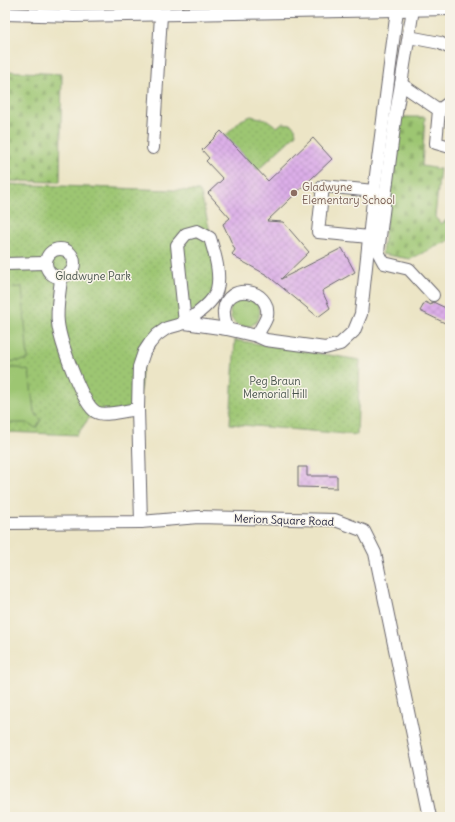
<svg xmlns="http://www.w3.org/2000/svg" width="455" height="822" font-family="Delius,sans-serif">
  <defs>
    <pattern id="grass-tufts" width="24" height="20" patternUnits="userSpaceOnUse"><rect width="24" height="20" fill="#9dc672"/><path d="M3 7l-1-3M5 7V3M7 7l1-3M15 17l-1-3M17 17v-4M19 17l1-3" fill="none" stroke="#87aa64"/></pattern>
    <pattern id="cemetery-stones" width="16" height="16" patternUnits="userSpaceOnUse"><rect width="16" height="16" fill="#9dc672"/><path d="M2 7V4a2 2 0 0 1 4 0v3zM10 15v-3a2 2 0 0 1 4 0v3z" fill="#87aa64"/></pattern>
    <pattern id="park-dots" width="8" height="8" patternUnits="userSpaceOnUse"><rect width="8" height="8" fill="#9dc672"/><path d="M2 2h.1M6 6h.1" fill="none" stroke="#87aa64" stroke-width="1.8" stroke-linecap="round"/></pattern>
    <pattern id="building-cross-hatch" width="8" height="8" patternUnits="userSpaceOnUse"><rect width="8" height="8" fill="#dcaee8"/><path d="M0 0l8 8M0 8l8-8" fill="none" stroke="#bc95c8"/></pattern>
  </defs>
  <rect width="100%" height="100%" fill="#f7f3e8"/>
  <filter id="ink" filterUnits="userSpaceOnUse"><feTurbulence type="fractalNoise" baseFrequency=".025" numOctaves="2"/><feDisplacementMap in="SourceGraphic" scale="8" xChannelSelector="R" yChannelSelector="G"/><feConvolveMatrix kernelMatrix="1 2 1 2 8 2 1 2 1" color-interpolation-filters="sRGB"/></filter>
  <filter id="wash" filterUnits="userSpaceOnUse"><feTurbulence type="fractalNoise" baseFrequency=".012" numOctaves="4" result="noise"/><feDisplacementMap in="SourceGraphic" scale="16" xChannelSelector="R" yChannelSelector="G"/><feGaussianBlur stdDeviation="0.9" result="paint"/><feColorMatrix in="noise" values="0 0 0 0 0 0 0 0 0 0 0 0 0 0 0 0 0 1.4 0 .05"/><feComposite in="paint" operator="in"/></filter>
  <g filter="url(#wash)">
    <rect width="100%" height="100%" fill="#ece5c6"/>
    <circle fill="url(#grass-tufts)" stroke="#607456" cx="245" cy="312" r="15"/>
    <g fill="url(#cemetery-stones)" stroke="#607456">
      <path d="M 5,71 L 62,74 L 60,182 L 5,181 Z"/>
      <path d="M 399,117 L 425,117 L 422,166 L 440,169 L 435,217 L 441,224 L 448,219 L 450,221 L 450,240 L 410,259 L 382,254 Z"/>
    </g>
    <g fill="url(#park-dots)" stroke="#607456">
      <path d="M 251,116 L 266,119 L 277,127 L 282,123 L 291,124 L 295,128 L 296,134 L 258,170 L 225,136 L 241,120 Z"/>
      <path d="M 5,184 L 199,191 L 201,194 L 217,260 L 213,298 L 167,328 L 144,352 L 138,409 L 89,418 L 77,435 L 5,432 Z"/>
      <path d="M 235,340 L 360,360 L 357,435 L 230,424 Z"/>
    </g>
    <g fill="#9dc672" stroke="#607456">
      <path d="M 22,287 L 28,360 L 5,362 L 5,288 Z"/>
      <path d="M 11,368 L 19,368 L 29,371 L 34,412 L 41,420 L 36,428 L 27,423 L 5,423 L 5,369 Z"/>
    </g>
    <g id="blocks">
      <g fill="url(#building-cross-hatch)">
        <path d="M 221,131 L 268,181 L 313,138 L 332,159 L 267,221 L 283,222 L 309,252 L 281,279 L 342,248 L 355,272 L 322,291 L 330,308 L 318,317 L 267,275 L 236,258 L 232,254 L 235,250 L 223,224 L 230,218 L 208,193 L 223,179 L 206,161 L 209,158 L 202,150 Z"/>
        <path d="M 425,302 L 431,305 L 433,302 L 450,310 L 445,323 L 420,311 Z"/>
        <path d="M 298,467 L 307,467 L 307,476 L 337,476 L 337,488 L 298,487 Z"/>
      </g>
    </g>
  </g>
  <g filter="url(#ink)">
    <use href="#blocks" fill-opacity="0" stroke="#69666c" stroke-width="1"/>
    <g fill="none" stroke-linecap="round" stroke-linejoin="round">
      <defs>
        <g id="minor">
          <path d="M 5,14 L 74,16 L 450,9"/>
          <path d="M 409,37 L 440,43 L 450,48"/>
          <path d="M 401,84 L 413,9"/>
          <path d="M 439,110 L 450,102"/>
          <path d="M 153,148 L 161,15"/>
          <path d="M 197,231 L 210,238 C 215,254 224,283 213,298 C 206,308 194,316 185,323 L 177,245 L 186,234 Z"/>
          <path d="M 369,237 L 318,232 L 323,186 L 374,191"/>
          <circle cx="60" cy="263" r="14"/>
          <path d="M 5,264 L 45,263"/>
          <path d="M 61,278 C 60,293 56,308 58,323 C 60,341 82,404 96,412 C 105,417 127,410 138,409"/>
          <path d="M 433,295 L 409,269 L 384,263 L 378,252 L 395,119 L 401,84 L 439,110 L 436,143 L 450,147"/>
          <path d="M 227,329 C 226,322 223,317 224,310 C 227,282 271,288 267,316 C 265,323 260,329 257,336"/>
          <path d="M 141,522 L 138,409 L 139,367 L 144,352 L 150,343 L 157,335 L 167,328 L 185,323 L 227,329 L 257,336 L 266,340 L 325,348 L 340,344 L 354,331 L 361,314 L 374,191 L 397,10"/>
          <path d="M 5,523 L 141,522 L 198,517 L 335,520 L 364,531 L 375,553 L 430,817"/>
        </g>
      </defs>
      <use href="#minor" stroke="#69666c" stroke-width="14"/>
      <use href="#minor" stroke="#fff" stroke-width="12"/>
    </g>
  </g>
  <circle fill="#8d6e63" stroke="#f7f3e8" stroke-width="1.5" cx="294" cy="193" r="4"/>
  <g text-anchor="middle" stroke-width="3" stroke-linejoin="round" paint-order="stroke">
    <g font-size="11" fill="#785e54" stroke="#f7f3e8" text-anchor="start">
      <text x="302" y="191">Gladwyne<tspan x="302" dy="13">Elementary School</tspan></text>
    </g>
    <g font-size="11" fill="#47534c" stroke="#f7f3e8">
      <text x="93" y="280">Gladwyne Park</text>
      <text x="275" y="385">Peg Braun<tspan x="275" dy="13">Memorial Hill</tspan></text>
    </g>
    <g font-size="11" fill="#22223b" stroke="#f7f3e8">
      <text transform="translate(284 520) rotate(2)" y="4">Merion Square Road</text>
    </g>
  </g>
  <rect width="455" height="822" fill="none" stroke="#f7f3e8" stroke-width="20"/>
</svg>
